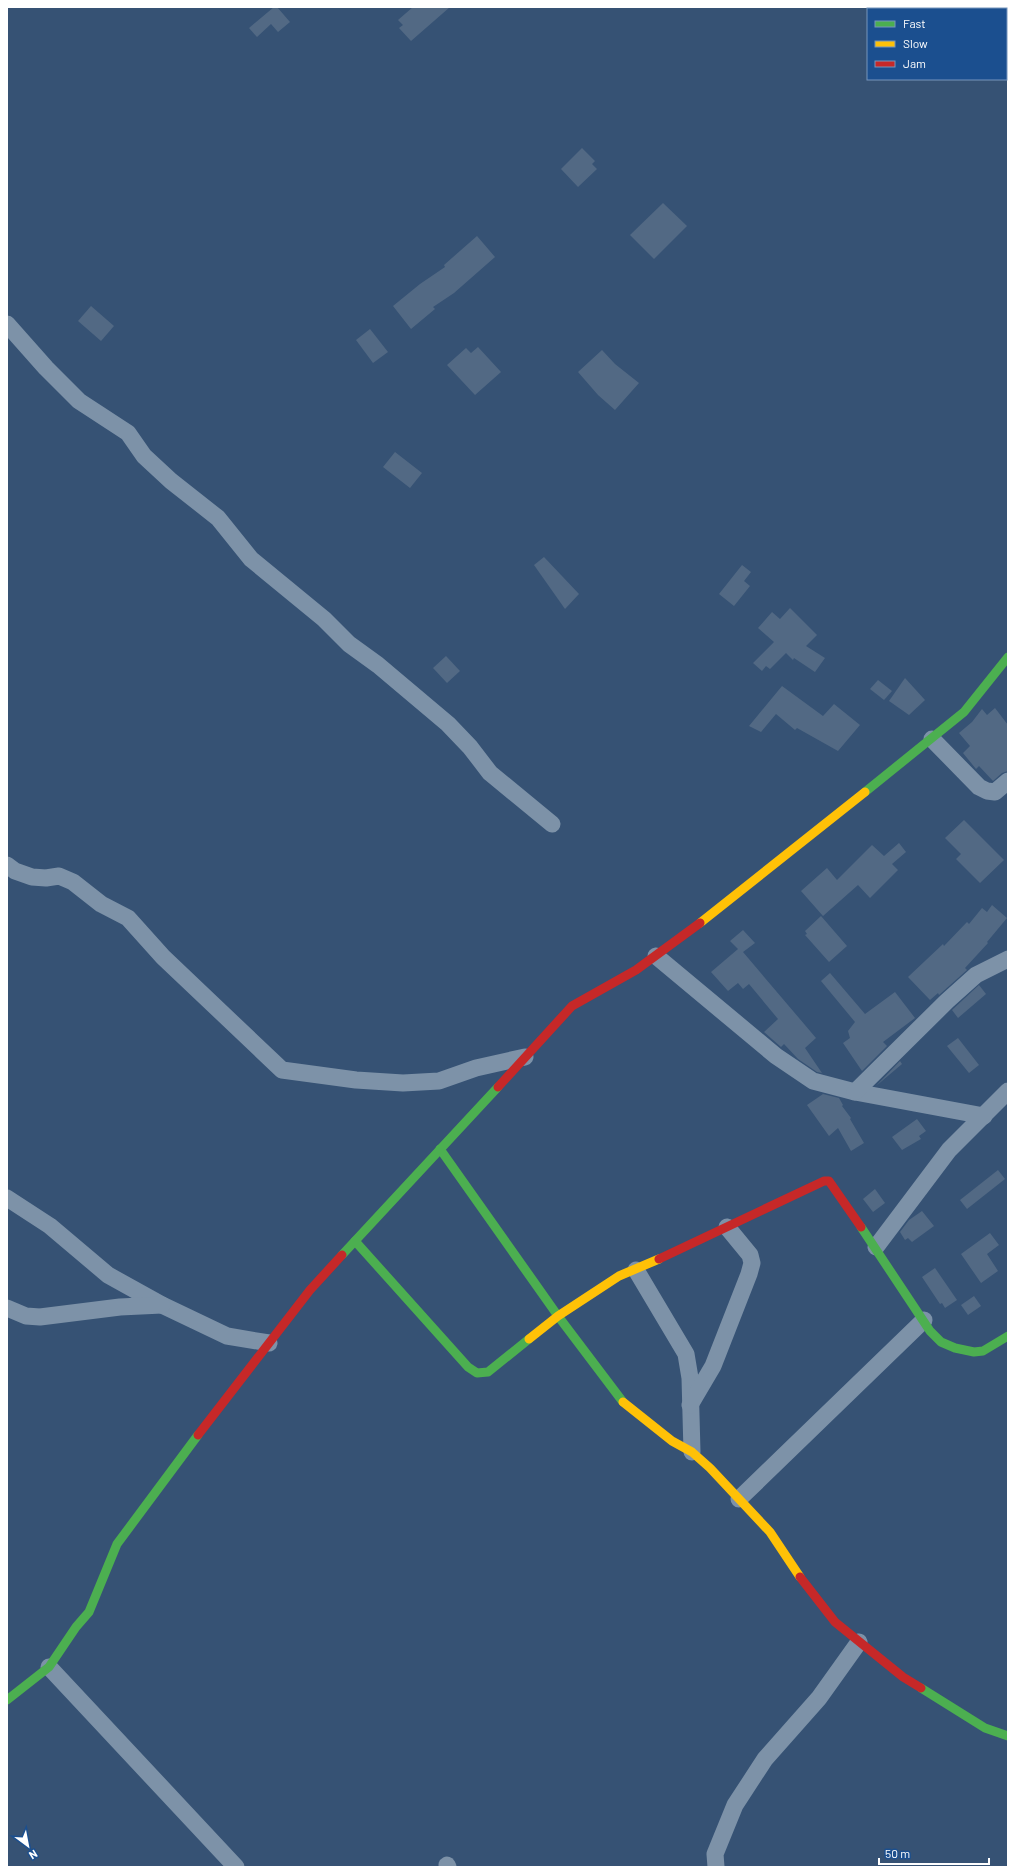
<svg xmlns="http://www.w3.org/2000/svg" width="1015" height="1874" font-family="Barlow,sans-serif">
  <rect width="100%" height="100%" fill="#365274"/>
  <g fill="#526984">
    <path d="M 274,7 L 277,7 L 290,22 L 278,32 L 271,24 L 257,37 L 249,28 Z"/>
    <path d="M 413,7 L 450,7 L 411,41 L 399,28 L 403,25 L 398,20 Z"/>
    <path d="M 582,148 L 595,161 L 592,164 L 597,169 L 578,187 L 561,169 Z"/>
    <path d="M 663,203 L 687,226 L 654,259 L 630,235 Z"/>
    <path d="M 477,236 L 495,257 L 454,293 L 433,307 L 435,309 L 411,329 L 393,306 L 420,284 L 445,267 L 444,265 Z"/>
    <path d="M 91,306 L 114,326 L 101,341 L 78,321 Z"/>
    <path d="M 370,329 L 388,352 L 373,363 L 356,340 Z"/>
    <path d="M 478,347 L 501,372 L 475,395 L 447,365 L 466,348 L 471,353 Z"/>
    <path d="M 602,350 L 615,364 L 639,383 L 615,410 L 598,395 L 578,372 Z"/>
    <path d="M 395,452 L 422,473 L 410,488 L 383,467 Z"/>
    <path d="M 544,557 L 579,594 L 565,609 L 534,565 Z"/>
    <path d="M 742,565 L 751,572 L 744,581 L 750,586 L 734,606 L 719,594 Z"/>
    <path d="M 790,608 L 817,635 L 806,646 L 825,658 L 815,672 L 794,658 L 793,660 L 786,653 L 770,669 L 766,666 L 762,671 L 753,663 L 774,642 L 758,628 L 772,612 L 780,619 Z"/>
    <path d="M 446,656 L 460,671 L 447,683 L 433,668 Z"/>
    <path d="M 905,678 L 925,700 L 909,715 L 889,701 Z"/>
    <path d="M 878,680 L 892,691 L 884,700 L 870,689 Z"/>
    <path d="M 782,686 L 823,716 L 834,704 L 860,725 L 838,751 L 797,728 L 795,730 L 776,714 L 761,732 L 749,726 Z"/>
    <path d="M 995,708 L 1008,725 L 1008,771 L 1002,773 L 993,781 L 979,766 L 976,769 L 963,753 L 970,746 L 959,733 L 972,722 L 982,709 L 987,715 Z"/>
    <path d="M 964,820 L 1004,860 L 980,883 L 956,859 L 961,854 L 945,838 Z"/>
    <path d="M 899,843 L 906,852 L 892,864 L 898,870 L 870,898 L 858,885 L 823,916 L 801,891 L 827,868 L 837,880 L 872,845 L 884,856 Z"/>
    <path d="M 992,905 L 1007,918 L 987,942 L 988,943 L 965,968 L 967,970 L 939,995 L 938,993 L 930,1000 L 908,977 L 943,944 L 944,946 L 967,922 L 969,924 L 982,908 L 987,912 Z"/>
    <path d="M 821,916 L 847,946 L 829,962 L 805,935 L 807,934 L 805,931 Z"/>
    <path d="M 743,930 L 755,943 L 743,952 L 816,1038 L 805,1048 L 822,1073 L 817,1072 L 798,1059 L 784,1044 L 781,1047 L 764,1032 L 778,1019 L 749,984 L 743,989 L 738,983 L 728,991 L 711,972 L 738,949 L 730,941 Z"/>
    <path d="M 830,973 L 865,1014 L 895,992 L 915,1018 L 883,1042 L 887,1046 L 862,1071 L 843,1043 L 850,1038 L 848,1031 L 855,1022 L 821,981 Z"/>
    <path d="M 979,985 L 986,994 L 958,1018 L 952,1010 Z"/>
    <path d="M 958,1038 L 979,1065 L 969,1073 L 947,1046 Z"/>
    <path d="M 900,1061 L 902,1064 L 876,1086 Z"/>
    <path d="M 823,1094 L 839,1098 L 843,1105 L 842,1106 L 851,1118 L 850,1119 L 864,1143 L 851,1151 L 838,1128 L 829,1136 L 807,1105 Z"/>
    <path d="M 917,1119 L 926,1131 L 919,1136 L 921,1139 L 902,1150 L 892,1137 Z"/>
    <path d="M 998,1170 L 1005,1179 L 967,1209 L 960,1200 Z"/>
    <path d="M 875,1189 L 885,1203 L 873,1212 L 863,1199 Z"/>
    <path d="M 922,1211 L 934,1226 L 912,1242 L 908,1238 L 905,1240 L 900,1232 L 909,1220 Z"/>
    <path d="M 990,1233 L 999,1245 L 987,1254 L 998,1271 L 981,1283 L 961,1254 Z"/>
    <path d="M 935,1268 L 957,1300 L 945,1308 L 942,1303 L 940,1304 L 922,1277 Z"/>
    <path d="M 974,1296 L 981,1306 L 968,1315 L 961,1305 Z"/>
  </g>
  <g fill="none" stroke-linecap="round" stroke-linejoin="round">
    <g stroke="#7d92a8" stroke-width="17">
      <path d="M 7,324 L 46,368 L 79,401 L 128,433 L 144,456 L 171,481 L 218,518 L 251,559 L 324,619 L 349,644 L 378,665 L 448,724 L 470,747 L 490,773 L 552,824"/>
      <path d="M 932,739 L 979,787 L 987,791 L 995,792 L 1008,781"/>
      <path d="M 7,865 L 15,871 L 32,877 L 46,878 L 59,876 L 73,882 L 101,904 L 128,918 L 163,957 L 282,1070 L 356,1080 L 403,1083 L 439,1081 L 476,1068 L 525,1057"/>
      <path d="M 656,956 L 776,1056 L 813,1081 L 855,1092 L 984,1116"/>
      <path d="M 855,1092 L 947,1001 L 976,975 L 1008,959"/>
      <path d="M 7,1198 L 50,1226 L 108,1275 L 162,1305 L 227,1336 L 269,1343"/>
      <path d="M 876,1247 L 949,1150 L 1008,1091"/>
      <path d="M 636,1270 L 686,1354 L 690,1378 L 692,1452"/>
      <path d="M 7,1308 L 26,1316 L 40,1317 L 120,1307 L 162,1305"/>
      <path d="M 690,1405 L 713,1366 L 749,1274 L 752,1263 L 750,1255 L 727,1227"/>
      <path d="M 739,1499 L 924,1320"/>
      <path d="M 49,1667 L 236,1867"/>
      <path d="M 447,1865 L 448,1867"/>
      <path d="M 716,1867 L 715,1854 L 735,1805 L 765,1759 L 819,1698 L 859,1642"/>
    </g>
    <g stroke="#4caf50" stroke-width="9">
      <path d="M 865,792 L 964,712 L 1008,657"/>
      <path d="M 440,1149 L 558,1316 L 623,1402"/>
      <path d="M 861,1227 L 930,1331 L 941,1342 L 955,1348 L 974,1352 L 983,1351 L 1008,1336"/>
      <path d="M 355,1241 L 468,1367 L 477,1373 L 488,1372 L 529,1339"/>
      <path d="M 342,1255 L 498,1087"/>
      <path d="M 921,1688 L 985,1728 L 1008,1736"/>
      <path d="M 7,1700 L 49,1667 L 76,1627 L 89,1612 L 117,1544 L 198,1435"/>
    </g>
    <g stroke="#ffc107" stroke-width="9">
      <path d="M 700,923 L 865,792"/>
      <path d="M 529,1339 L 558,1316 L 619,1276 L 659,1259"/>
      <path d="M 623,1402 L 672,1441 L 692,1452 L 710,1468 L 770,1532 L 800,1577"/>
    </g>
    <g stroke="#c62828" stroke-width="9">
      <path d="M 498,1087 L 572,1006 L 636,970 L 700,923"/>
      <path d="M 659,1259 L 824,1181 L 829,1181 L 861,1227"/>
      <path d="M 198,1435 L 310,1290 L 342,1255"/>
      <path d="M 800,1577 L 835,1622 L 903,1677 L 921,1688"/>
    </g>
  </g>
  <rect width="1015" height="1874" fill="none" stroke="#ffffff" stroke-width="16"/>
  <rect x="867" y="8" width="140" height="72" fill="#1b4f8f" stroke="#7695bc"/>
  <rect x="875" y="21" width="20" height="6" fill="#4caf50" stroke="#7695bc"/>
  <text x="903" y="28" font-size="12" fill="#ffffff">Fast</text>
  <rect x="875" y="41" width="20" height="6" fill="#ffc107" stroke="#7695bc"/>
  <text x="903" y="48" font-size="12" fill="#ffffff">Slow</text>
  <rect x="875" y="61" width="20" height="6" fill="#c62828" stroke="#7695bc"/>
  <text x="903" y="68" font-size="12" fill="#ffffff">Jam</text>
  <g transform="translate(28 1846) rotate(148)" stroke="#1b4f8f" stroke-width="3" paint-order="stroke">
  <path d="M0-3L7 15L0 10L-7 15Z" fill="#ffffff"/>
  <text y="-6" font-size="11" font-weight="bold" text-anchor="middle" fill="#ffffff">N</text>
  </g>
  <path d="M879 1858v6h110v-6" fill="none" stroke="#ffffff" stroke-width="2"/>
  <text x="885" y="1858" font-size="12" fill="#ffffff" stroke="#1b4f8f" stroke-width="3" paint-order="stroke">50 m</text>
</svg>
